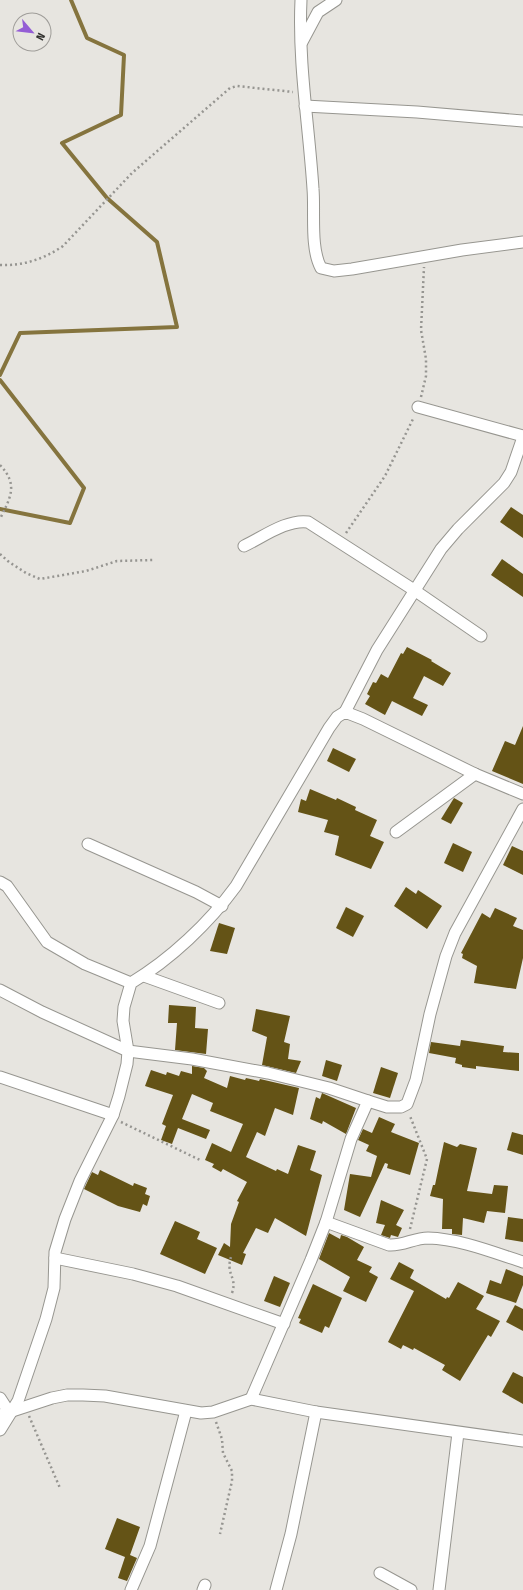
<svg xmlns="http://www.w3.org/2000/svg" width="523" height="1590" font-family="'Fira Sans Condensed',sans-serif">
  <rect width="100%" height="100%" fill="#e7e5e0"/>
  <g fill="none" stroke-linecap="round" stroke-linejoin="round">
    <g stroke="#85743e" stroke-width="4">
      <path d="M 0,375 L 20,333 L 177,327 L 157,242 L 107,198 L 62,143 L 121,115 L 124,55 L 87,38 L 71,0"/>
      <path d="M 0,380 L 84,488 L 70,523 L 0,509"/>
    </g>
  </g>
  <g fill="#645316">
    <path d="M 511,507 L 523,515 L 523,538 L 500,522 Z"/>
    <path d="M 502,559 L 523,574 L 523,597 L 491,575 Z"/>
    <path d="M 407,647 L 432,660 L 431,661 L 451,673 L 443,686 L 424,676 L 413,698 L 428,705 L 422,716 L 392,701 L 385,715 L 365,704 L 370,696 L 367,694 L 373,682 L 376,683 L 381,674 L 388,678 L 401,653 L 403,654 Z"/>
    <path d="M 523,726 L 523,784 L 492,771 L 505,741 L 515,745 Z"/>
    <path d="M 333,748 L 356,759 L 349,772 L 327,761 Z"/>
    <path d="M 310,789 L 336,800 L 337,798 L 356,807 L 355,810 L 377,820 L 370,836 L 384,842 L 371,869 L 335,855 L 339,836 L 324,832 L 328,820 L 298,812 L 301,799 L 306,801 Z"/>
    <path d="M 454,798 L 463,803 L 451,824 L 441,819 Z"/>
    <path d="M 453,843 L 472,852 L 463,872 L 444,863 Z"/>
    <path d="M 512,846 L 523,851 L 523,875 L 503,865 Z"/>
    <path d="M 406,887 L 416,894 L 418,890 L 442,906 L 427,929 L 394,906 Z"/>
    <path d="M 346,907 L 364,916 L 353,937 L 336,928 Z"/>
    <path d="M 495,908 L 517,918 L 513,926 L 523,930 L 523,958 L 516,989 L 474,983 L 477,966 L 462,958 L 463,954 L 461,953 L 482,913 L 490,918 Z"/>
    <path d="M 219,923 L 235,928 L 227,954 L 210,951 Z"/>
    <path d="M 169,1005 L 196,1007 L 195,1028 L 208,1029 L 206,1054 L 175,1050 L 177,1023 L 168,1023 Z"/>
    <path d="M 256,1009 L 290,1016 L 284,1042 L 290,1044 L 288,1059 L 301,1061 L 296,1073 L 262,1065 L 267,1037 L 252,1031 Z"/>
    <path d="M 461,1040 L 504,1046 L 503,1052 L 519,1053 L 519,1071 L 476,1066 L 476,1069 L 462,1067 L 462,1065 L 455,1063 L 456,1058 L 429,1053 L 431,1042 L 460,1046 Z"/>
    <path d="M 326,1060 L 342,1065 L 337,1081 L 322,1076 Z"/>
    <path d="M 192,1066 L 204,1068 L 207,1071 L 204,1078 L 227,1088 L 230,1076 L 245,1080 L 246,1078 L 259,1081 L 260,1079 L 299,1088 L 293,1115 L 275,1108 L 265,1136 L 257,1132 L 246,1157 L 276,1171 L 277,1169 L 288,1174 L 298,1145 L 316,1151 L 310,1170 L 322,1175 L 306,1236 L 275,1218 L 268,1233 L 256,1228 L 243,1253 L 246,1254 L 242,1265 L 218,1255 L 224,1243 L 230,1247 L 231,1224 L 239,1202 L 237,1201 L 247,1182 L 223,1169 L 221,1172 L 212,1167 L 214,1164 L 205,1160 L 212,1143 L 231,1152 L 243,1124 L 210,1111 L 213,1103 L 192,1094 L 182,1119 L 210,1130 L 206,1139 L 178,1128 L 172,1144 L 161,1140 L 166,1126 L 162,1124 L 173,1095 L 145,1086 L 151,1070 L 166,1075 L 167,1072 L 179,1076 L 181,1071 L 192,1074 Z"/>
    <path d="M 381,1067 L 398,1073 L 390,1098 L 373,1093 Z"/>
    <path d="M 322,1093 L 356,1108 L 346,1134 L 323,1121 L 322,1124 L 310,1119 L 316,1097 L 320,1099 Z"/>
    <path d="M 379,1117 L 395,1124 L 391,1132 L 419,1143 L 410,1175 L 387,1168 L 388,1164 L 385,1163 L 360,1217 L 344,1210 L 350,1174 L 371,1177 L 377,1156 L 366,1151 L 369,1145 L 358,1140 L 363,1129 L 372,1133 Z"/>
    <path d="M 512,1132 L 523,1135 L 523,1155 L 507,1150 Z"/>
    <path d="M 444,1142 L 457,1147 L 460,1144 L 477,1148 L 467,1191 L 492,1194 L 494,1185 L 508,1186 L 505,1213 L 487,1211 L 484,1223 L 463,1218 L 462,1235 L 452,1234 L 452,1229 L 442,1229 L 443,1199 L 430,1196 L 433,1185 L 435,1185 Z"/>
    <path d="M 100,1170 L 133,1186 L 134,1183 L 147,1188 L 145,1194 L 150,1196 L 147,1206 L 143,1204 L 140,1212 L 118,1206 L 84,1189 L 92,1172 L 98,1175 Z"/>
    <path d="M 381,1200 L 404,1210 L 396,1225 L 402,1228 L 398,1237 L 391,1235 L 390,1238 L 381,1235 L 385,1225 L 376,1223 Z"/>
    <path d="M 508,1217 L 523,1219 L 523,1242 L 505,1239 Z"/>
    <path d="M 175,1221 L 200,1232 L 197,1239 L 217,1248 L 205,1274 L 160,1254 Z"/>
    <path d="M 329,1233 L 340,1239 L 341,1235 L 347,1237 L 364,1247 L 357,1260 L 372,1267 L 369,1272 L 378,1277 L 366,1302 L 343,1291 L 350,1277 L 319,1259 Z"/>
    <path d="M 399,1262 L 414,1270 L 410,1278 L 446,1299 L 447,1297 L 449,1298 L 458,1282 L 484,1296 L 476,1309 L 500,1321 L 491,1337 L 488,1335 L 460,1381 L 442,1370 L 445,1365 L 414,1348 L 413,1350 L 403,1345 L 401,1349 L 388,1342 L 414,1291 L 390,1279 Z"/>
    <path d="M 506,1269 L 523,1276 L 523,1285 L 516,1303 L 486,1293 L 490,1280 L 501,1284 Z"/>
    <path d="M 274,1276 L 290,1283 L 280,1307 L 264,1301 Z"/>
    <path d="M 313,1284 L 342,1298 L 329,1328 L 325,1326 L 322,1333 L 299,1323 L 301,1319 L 298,1318 Z"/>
    <path d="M 515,1305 L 523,1309 L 523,1331 L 506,1322 Z"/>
    <path d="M 513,1372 L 523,1377 L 523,1404 L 502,1392 Z"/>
    <path d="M 117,1518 L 140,1527 L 130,1555 L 137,1558 L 127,1581 L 118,1578 L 125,1557 L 105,1549 Z"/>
  </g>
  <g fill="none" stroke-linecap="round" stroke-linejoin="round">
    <defs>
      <g id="street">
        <path d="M 301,0 C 298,63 309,126 313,189 C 315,211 310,248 321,268 L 334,271 L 352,269 L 462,250 L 523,242"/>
        <path d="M 302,42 L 318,12 L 336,0"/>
        <path d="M 305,106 L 417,112 L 523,121"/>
        <path d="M 418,407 L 523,436"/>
        <path d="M 244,546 C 263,537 287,519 308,522 L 414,590 L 481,636"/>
        <path d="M 345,712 L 377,650 L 441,549 L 458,529 L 504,483 L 511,472 L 523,437"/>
        <path d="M 396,832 L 475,774"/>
        <path d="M 88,844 L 196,892 L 222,906"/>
        <path d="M 0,882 L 7,886 L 47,942 L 85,964 L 131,983"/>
        <path d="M 144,976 L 219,1003"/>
        <path d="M 0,990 L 42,1012 L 128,1051 L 192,1059 L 268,1073 L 329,1088 L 368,1101"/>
        <path d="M 0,1077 L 113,1115"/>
        <path d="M 326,1222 L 389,1245 C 403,1246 414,1238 428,1238 C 460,1239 492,1252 523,1262"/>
        <path d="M 55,1258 L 133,1274 L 177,1286 L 284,1324"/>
        <path d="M 0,1398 L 9,1412"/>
        <path d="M 251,1399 L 311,1260 L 326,1222 L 351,1139 L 368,1101 L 387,1107 L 401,1107 L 407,1104 L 416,1080 L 430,1014 L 446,956 L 455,933 L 523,809"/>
        <path d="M 0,1415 L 52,1398 L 67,1395 L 83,1395 L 105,1396 L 201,1413 L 213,1412 L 251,1399 L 316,1412 L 523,1441"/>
        <path d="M 0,1430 L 18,1401 L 46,1319 L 54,1288 L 55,1252 L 65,1219 L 80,1181 L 113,1115 L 119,1096 L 127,1064 L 128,1051 L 123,1021 L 124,1007 L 131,983 C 171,959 209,923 236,886 L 329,728 L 337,717 L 345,712 L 363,719 L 475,774 L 523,794"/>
        <path d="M 380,1573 L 411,1590"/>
        <path d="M 131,1590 L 150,1546 L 186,1411"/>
        <path d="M 203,1590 L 205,1585"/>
        <path d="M 276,1590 L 291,1534 L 316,1412"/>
        <path d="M 439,1590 L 458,1433"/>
      </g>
    </defs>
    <use href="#street" stroke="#979690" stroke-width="13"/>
    <g stroke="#969591" stroke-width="2.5" stroke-dasharray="2 3" stroke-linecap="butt">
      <path d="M 0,265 C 23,266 44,259 63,246 L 132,173 L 230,88 L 237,86 L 293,92"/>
      <path d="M 421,397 L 426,376 L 426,359 L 421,330 L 424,267"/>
      <path d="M 0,465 C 19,485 10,498 0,519"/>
      <path d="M 346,533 L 385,476 L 414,417"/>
      <path d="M 0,554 L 9,562 L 26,573 L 40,579 L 86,571 L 117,561 L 153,560"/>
      <path d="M 121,1122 L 200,1160"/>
      <path d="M 410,1229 L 427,1159 L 410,1116"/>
      <path d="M 232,1293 C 238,1276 224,1275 232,1254"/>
      <path d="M 29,1416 L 60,1488"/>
      <path d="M 216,1422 L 222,1439 L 223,1453 L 232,1471 L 232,1481 L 220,1534"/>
    </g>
    <use href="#street" stroke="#fff" stroke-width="11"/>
  </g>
  <g transform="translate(32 32) rotate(118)"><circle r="19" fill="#e7e5e0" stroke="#9f9d99"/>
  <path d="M0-3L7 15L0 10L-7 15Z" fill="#945dd5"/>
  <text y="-6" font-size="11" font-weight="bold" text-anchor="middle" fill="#32322f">N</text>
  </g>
</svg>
